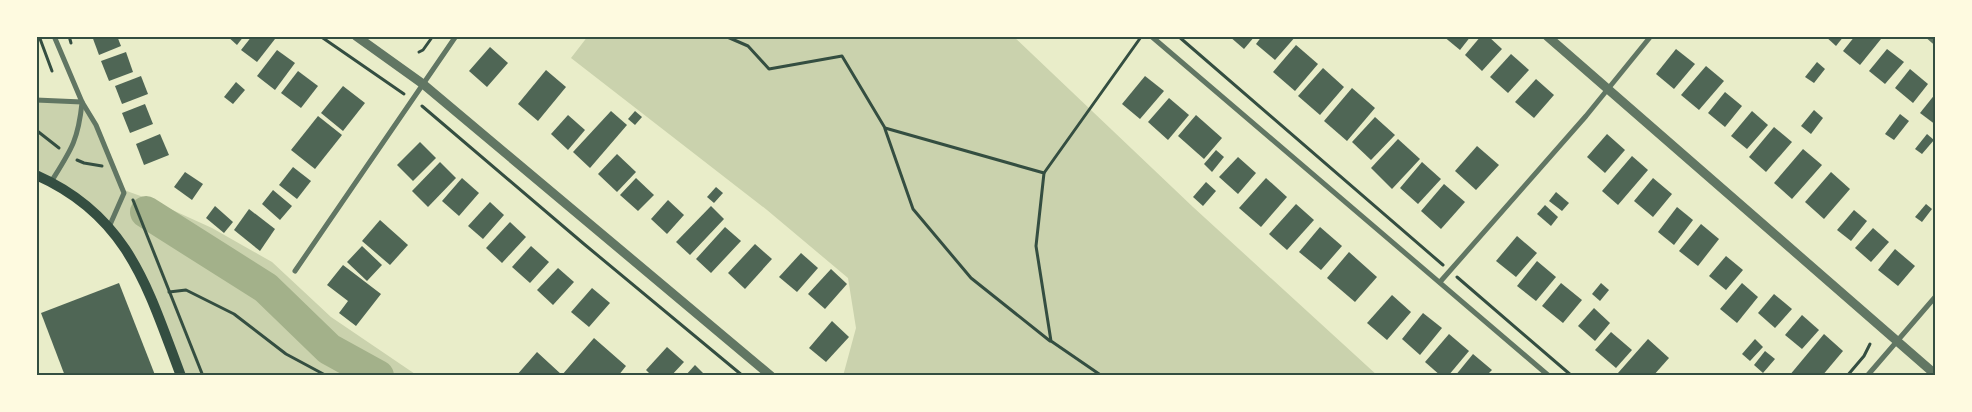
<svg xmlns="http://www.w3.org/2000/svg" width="1972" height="412" font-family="'Fira Sans Condensed',sans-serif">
  <rect width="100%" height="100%" fill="#e9edc9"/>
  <g fill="#cad2ad">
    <path d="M 588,36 L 1013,36 L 1193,207 L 1378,376 L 843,376 L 856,328 L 848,278 L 767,210 L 571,58 Z"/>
    <path d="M 36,99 L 83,102 L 124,190 L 146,198 L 212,228 L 272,262 L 331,317 L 418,376 L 180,376 L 130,256 L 89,210 L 36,178 Z"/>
  </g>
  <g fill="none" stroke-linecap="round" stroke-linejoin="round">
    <path stroke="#a3b18a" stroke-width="32" d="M 146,212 L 266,288 L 329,349 L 378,376"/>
  </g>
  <g fill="#4f6655">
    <path d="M 92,36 L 117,36 L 121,46 L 99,55 Z"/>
    <path d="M 227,36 L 244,36 L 237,45 Z"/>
    <path d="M 252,36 L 271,36 L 275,39 L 257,62 L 241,50 Z"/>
    <path d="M 1229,36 L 1255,36 L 1244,49 Z"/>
    <path d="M 1262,36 L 1296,36 L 1275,60 L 1256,44 Z"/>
    <path d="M 1443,36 L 1471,36 L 1460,50 Z"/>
    <path d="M 1481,36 L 1488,36 L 1502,49 L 1482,71 L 1465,55 Z"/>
    <path d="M 1825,36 L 1844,36 L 1836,46 Z"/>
    <path d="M 1855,36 L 1877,36 L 1881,39 L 1860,65 L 1843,51 Z"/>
    <path d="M 1296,45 L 1318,64 L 1295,91 L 1273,72 Z"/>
    <path d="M 490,47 L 508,63 L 487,87 L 469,71 Z"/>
    <path d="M 1676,49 L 1695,64 L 1674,89 L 1656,74 Z"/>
    <path d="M 1887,49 L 1904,62 L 1885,84 L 1869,71 Z"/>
    <path d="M 277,50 L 295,63 L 275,90 L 257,76 Z"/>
    <path d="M 126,52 L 133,72 L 109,81 L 101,61 Z"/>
    <path d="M 1511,54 L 1529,70 L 1508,93 L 1490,77 Z"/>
    <path d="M 1817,62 L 1825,69 L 1814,83 L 1805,77 Z"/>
    <path d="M 1706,66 L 1724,81 L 1699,110 L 1681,95 Z"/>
    <path d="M 1323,68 L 1344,87 L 1320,115 L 1298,96 Z"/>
    <path d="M 1910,69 L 1928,84 L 1913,103 L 1895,88 Z"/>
    <path d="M 546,70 L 566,87 L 538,121 L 518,104 Z"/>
    <path d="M 298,71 L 318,86 L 301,108 L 281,93 Z"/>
    <path d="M 141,76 L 148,94 L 122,104 L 115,86 Z"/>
    <path d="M 1145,76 L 1164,91 L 1140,119 L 1122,104 Z"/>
    <path d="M 1536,79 L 1554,95 L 1534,118 L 1515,102 Z"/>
    <path d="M 236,82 L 245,90 L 233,104 L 224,97 Z"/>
    <path d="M 343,86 L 365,103 L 343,131 L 321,113 Z"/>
    <path d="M 1352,88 L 1375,108 L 1347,141 L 1324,121 Z"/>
    <path d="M 1725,92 L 1742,106 L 1725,127 L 1708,113 Z"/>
    <path d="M 1936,93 L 1936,125 L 1920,113 Z"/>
    <path d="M 1169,98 L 1189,115 L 1168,140 L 1148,122 Z"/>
    <path d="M 145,104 L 153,124 L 130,133 L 122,113 Z"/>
    <path d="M 1814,110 L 1823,118 L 1811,134 L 1801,126 Z"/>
    <path d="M 611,111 L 627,125 L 590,168 L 573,152 Z"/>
    <path d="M 635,111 L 642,117 L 635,125 L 628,119 Z"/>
    <path d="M 1752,111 L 1768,125 L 1747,149 L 1731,136 Z"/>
    <path d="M 1900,114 L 1909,121 L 1894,140 L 1885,134 Z"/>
    <path d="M 568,115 L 585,130 L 568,150 L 551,134 Z"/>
    <path d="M 1196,115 L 1222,138 L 1204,159 L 1178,136 Z"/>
    <path d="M 318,116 L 342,135 L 315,169 L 291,150 Z"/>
    <path d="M 1375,117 L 1395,135 L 1371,160 L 1352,142 Z"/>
    <path d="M 1774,127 L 1792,142 L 1766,172 L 1749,157 Z"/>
    <path d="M 160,134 L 169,155 L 144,165 L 136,144 Z"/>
    <path d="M 1607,134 L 1625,150 L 1605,173 L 1587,157 Z"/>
    <path d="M 1927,134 L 1934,140 L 1922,154 L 1915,149 Z"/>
    <path d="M 1398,139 L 1420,159 L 1392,189 L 1371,168 Z"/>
    <path d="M 420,142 L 436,158 L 413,181 L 397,165 Z"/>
    <path d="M 1477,146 L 1499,165 L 1476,190 L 1455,171 Z"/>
    <path d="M 1803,149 L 1822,165 L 1792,199 L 1774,183 Z"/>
    <path d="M 1216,150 L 1224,157 L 1212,172 L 1204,164 Z"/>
    <path d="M 617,154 L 636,172 L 617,192 L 598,174 Z"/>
    <path d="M 1632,156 L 1648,170 L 1618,205 L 1602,191 Z"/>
    <path d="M 1238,157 L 1256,173 L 1238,194 L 1219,177 Z"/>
    <path d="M 440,162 L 456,178 L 428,207 L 412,191 Z"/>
    <path d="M 1422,162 L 1441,179 L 1418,204 L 1400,188 Z"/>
    <path d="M 293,167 L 311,181 L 297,199 L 279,185 Z"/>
    <path d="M 185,172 L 203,184 L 192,200 L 174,187 Z"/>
    <path d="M 1831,172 L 1850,189 L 1824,219 L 1805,202 Z"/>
    <path d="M 462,178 L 479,193 L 459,216 L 442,201 Z"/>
    <path d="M 636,178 L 654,195 L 638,211 L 620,195 Z"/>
    <path d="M 1266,178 L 1287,197 L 1261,227 L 1239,208 Z"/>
    <path d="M 1653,178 L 1672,194 L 1653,217 L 1634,201 Z"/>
    <path d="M 1206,182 L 1216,191 L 1203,206 L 1193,197 Z"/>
    <path d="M 1444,184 L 1465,202 L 1441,229 L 1421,211 Z"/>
    <path d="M 716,187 L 723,193 L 714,203 L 707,197 Z"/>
    <path d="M 273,190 L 292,206 L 280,220 L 262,204 Z"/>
    <path d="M 1556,192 L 1569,203 L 1562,211 L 1549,201 Z"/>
    <path d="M 668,200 L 684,215 L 667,234 L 651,219 Z"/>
    <path d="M 490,202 L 504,215 L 483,239 L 468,226 Z"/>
    <path d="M 1296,204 L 1314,220 L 1287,250 L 1269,234 Z"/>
    <path d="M 1926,204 L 1932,209 L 1922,222 L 1915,217 Z"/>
    <path d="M 1545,205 L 1558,217 L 1551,226 L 1537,214 Z"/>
    <path d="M 215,206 L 233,222 L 224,233 L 206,218 Z"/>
    <path d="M 711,206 L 724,219 L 690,255 L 676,242 Z"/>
    <path d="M 1677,207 L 1693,220 L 1674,245 L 1658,232 Z"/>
    <path d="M 249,209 L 275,229 L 260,251 L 234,230 Z"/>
    <path d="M 1854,210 L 1867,221 L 1851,241 L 1837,230 Z"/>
    <path d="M 380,220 L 408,245 L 390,265 L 362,241 Z"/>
    <path d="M 510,222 L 526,237 L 502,263 L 486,248 Z"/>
    <path d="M 1701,224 L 1719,239 L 1698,266 L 1679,251 Z"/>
    <path d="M 725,227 L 741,241 L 711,273 L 696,259 Z"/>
    <path d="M 1320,227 L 1342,246 L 1321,270 L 1299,252 Z"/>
    <path d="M 1873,228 L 1889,242 L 1871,262 L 1855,248 Z"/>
    <path d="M 1517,236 L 1537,253 L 1516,277 L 1496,261 Z"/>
    <path d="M 755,244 L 772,259 L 745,289 L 728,273 Z"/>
    <path d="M 362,246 L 382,265 L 367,281 L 347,262 Z"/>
    <path d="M 531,246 L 549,262 L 530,283 L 512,267 Z"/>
    <path d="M 1895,249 L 1915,266 L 1898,286 L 1878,270 Z"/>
    <path d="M 1349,252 L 1377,277 L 1355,302 L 1327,278 Z"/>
    <path d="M 801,253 L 818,268 L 797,292 L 779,277 Z"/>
    <path d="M 1726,256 L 1743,270 L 1726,290 L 1709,276 Z"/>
    <path d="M 1537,261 L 1556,277 L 1536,301 L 1517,286 Z"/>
    <path d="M 343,265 L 381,294 L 356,326 L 339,313 L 348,301 L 327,285 Z"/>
    <path d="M 558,268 L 574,282 L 553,305 L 537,290 Z"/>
    <path d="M 831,269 L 847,284 L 825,309 L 808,294 Z"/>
    <path d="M 119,283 L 155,375 L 65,376 L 41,313 Z"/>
    <path d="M 1561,283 L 1582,300 L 1563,323 L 1542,306 Z"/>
    <path d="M 1601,283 L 1609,290 L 1600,301 L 1592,294 Z"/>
    <path d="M 1742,283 L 1758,297 L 1737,323 L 1720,309 Z"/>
    <path d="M 592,288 L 610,303 L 589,327 L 571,312 Z"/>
    <path d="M 1774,294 L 1792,309 L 1775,328 L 1758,313 Z"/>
    <path d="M 1392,295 L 1411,312 L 1387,340 L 1367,323 Z"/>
    <path d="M 1594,308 L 1610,323 L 1595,341 L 1578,326 Z"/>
    <path d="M 1423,313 L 1442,328 L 1420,355 L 1402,339 Z"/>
    <path d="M 1802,315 L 1819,330 L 1802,349 L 1785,335 Z"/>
    <path d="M 832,321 L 849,337 L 826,362 L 809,348 Z"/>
    <path d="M 1611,332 L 1632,350 L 1616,368 L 1595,350 Z"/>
    <path d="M 1449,334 L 1469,351 L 1448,376 L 1441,376 L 1425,362 Z"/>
    <path d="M 1824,334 L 1843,351 L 1822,376 L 1789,376 Z"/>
    <path d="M 594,338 L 626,366 L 618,376 L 516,376 L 537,352 L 562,375 Z"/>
    <path d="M 1648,339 L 1669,358 L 1653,376 L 1621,376 L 1618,373 Z"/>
    <path d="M 1755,339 L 1763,347 L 1750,361 L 1742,354 Z"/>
    <path d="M 667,347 L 684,362 L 671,376 L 652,376 L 646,370 Z"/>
    <path d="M 1765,351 L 1775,359 L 1763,373 L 1754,365 Z"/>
    <path d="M 1473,354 L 1492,370 L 1486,376 L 1455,376 Z"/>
    <path d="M 695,365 L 706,376 L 685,376 Z"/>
  </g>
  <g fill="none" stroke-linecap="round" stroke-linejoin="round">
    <g stroke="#344e41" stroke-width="3">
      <path d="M 39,36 L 52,71"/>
      <path d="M 69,36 L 71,43"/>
      <path d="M 320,36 L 404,94"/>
      <path d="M 725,36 L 748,46 L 769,69 L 842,56 L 885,128 L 1044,173 L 1036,246 L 1051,341 L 1102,376"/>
      <path d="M 1178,36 L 1443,265"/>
      <path d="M 419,52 L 423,50 L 433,36"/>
      <path d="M 422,106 L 584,244 L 743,376"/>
      <path d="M 885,129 L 913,209 L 971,278 L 1050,341"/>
      <path d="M 36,130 L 59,148"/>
      <path d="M 77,160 L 84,163 L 102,166"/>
      <path d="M 1044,173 L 1141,37"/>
      <path d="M 133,200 L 203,376"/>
      <path d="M 1457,277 L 1572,376"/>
      <path d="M 169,292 L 186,290 L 234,314 L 286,354 L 327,376"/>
      <path d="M 1847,376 L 1864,356 L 1870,344"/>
    </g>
    <g stroke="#617663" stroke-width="5">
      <path d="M 54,36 L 82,102 L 96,125 L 124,193 L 109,227"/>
      <path d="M 1151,36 L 1549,376"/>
      <path d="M 1928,36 L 1936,43"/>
      <path d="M 36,100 L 82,102"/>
      <path d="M 51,182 C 71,150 78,141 82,103"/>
      <path d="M 295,271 L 456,36"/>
      <path d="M 1440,282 L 1586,116 L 1651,36"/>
      <path d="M 1867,376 L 1936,296"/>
    </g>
    <g stroke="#617663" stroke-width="9">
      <path d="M 356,36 L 423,84 L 771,376"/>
      <path d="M 1547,36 L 1936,375"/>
    </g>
    <path stroke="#344e41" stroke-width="10" d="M 36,175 C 129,216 148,289 181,376"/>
  </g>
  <rect width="1972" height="412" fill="none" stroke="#fefae0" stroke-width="75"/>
  <rect x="38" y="38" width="1896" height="336" fill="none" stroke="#344e41" stroke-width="2"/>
</svg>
